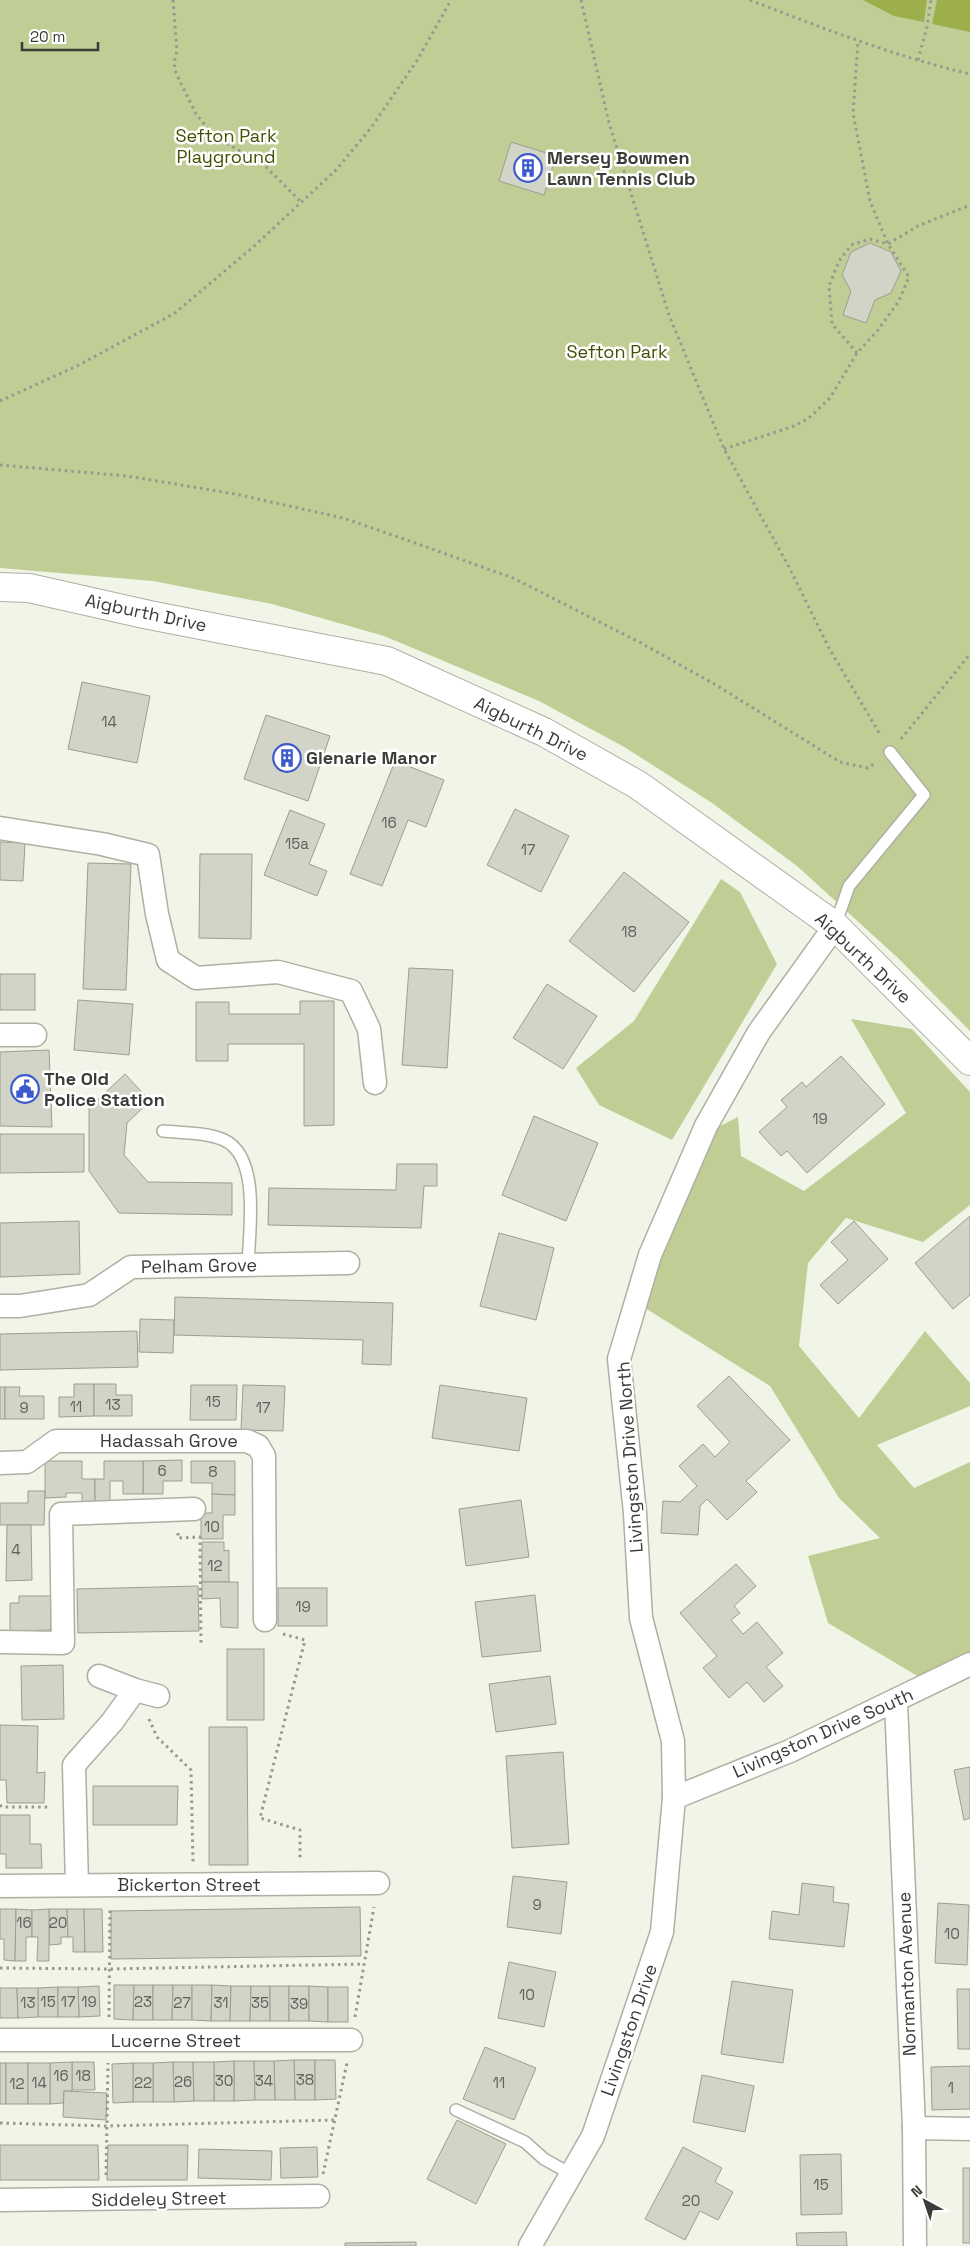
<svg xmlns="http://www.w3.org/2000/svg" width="970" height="2246" font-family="'Space Grotesk',sans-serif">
  <rect width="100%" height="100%" fill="#f1f5e7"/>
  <g fill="#c0cd94">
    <path d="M 0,0 L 970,0 L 970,1031 L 898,958 L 797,866 L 712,803 L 626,748 L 539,701 L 384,636 L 272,604 L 153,581 L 0,568 Z"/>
    <path d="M 721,879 L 740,892 L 777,964 L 672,1140 L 599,1105 L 576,1068 L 634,1021 Z"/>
    <path d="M 851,1019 L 912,1029 L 970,1092 L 970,1205 L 923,1242 L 846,1218 L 808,1263 L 799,1346 L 859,1418 L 925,1331 L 970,1383 L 970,1406 L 877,1445 L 914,1488 L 970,1462 L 970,1655 L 931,1684 L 828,1623 L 808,1556 L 880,1538 L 839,1498 L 770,1386 L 637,1303 L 702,1135 L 738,1117 L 741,1156 L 804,1191 L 906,1113 Z"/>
  </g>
  <g fill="#9daf4c">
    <path d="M 863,0 L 927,0 L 924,22 L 894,16 Z"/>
    <path d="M 937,0 L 970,0 L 970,32 L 932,24 Z"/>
  </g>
  <g fill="#d1d4c7" stroke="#9b9e91">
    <path d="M 511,142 L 556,156 L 544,195 L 499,181 Z"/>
    <path d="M 870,243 L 891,252 L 901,271 L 891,293 L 875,300 L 866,323 L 843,315 L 851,291 L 842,275 L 851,252 Z"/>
    <path d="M 82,682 L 150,696 L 137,763 L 68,749 Z"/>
    <path d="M 266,715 L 330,736 L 308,801 L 244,779 Z"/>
    <path d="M 395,761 L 444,780 L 426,827 L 408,820 L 382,886 L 350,874 Z"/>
    <path d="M 515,809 L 569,836 L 541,892 L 487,865 Z"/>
    <path d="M 290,810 L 325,824 L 309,864 L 327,871 L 317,896 L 264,875 Z"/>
    <path d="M 0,842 L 25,843 L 23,881 L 0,880 Z"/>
    <path d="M 200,854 L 252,854 L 251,939 L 199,938 Z"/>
    <path d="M 88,863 L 131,864 L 126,990 L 83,989 Z"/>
    <path d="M 624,872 L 689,922 L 634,992 L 569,941 Z"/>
    <path d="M 409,968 L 453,970 L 447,1068 L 402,1065 Z"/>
    <rect x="0" y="974" width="35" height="36"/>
    <path d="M 547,984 L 597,1016 L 563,1069 L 513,1038 Z"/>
    <path d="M 78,1000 L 133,1004 L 129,1055 L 74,1050 Z"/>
    <path d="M 300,1001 L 334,1001 L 334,1125 L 304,1126 L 304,1044 L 228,1044 L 228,1061 L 196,1061 L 196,1002 L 229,1002 L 229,1014 L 300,1014 Z"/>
    <path d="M 49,1050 L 52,1127 L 0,1126 L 0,1052 Z"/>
    <path d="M 841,1056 L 885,1104 L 807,1173 L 787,1151 L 781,1156 L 759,1132 L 787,1107 L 781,1100 L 802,1082 L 806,1087 Z"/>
    <path d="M 125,1074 L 150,1101 L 127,1123 L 124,1155 L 148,1182 L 232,1183 L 232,1215 L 119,1213 L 89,1171 L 89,1108 Z"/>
    <path d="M 534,1116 L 598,1143 L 566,1221 L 502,1195 Z"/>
    <path d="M 0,1134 L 84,1134 L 84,1172 L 0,1173 Z"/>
    <path d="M 397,1164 L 437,1164 L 437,1186 L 424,1186 L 421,1228 L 268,1225 L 269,1188 L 396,1190 Z"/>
    <path d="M 970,1216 L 970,1295 L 953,1309 L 915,1263 Z"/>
    <path d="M 79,1221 L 80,1274 L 0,1277 L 0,1223 Z"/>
    <path d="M 854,1221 L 888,1259 L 838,1304 L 820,1285 L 848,1260 L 831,1242 Z"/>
    <path d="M 499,1233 L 554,1248 L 536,1320 L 480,1306 Z"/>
    <path d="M 175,1297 L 393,1303 L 391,1365 L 362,1364 L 363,1340 L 174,1335 Z"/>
    <path d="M 140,1319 L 174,1320 L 173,1353 L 139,1352 Z"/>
    <path d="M 137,1331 L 138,1367 L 0,1370 L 0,1334 Z"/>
    <path d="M 729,1376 L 790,1440 L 746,1481 L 757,1492 L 727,1520 L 707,1499 L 700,1506 L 698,1535 L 661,1533 L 663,1501 L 680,1502 L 697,1486 L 679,1466 L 703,1444 L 715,1457 L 730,1442 L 697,1406 Z"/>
    <path d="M 74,1384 L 94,1384 L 94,1416 L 59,1417 L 59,1397 L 74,1397 Z"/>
    <path d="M 94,1384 L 116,1384 L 116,1395 L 132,1395 L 132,1416 L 94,1416 Z"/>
    <path d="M 191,1385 L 237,1385 L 236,1420 L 190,1420 Z"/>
    <path d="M 243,1385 L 285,1386 L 283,1431 L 241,1430 Z"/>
    <path d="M 440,1385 L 527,1398 L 519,1451 L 432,1438 Z"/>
    <rect x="0" y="1387" width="5" height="32"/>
    <path d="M 5,1387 L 20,1387 L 19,1396 L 44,1396 L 44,1419 L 5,1419 Z"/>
    <path d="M 182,1460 L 182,1481 L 163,1481 L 163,1494 L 143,1494 L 143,1461 Z"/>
    <path d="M 45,1461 L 82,1461 L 82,1479 L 95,1479 L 95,1502 L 82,1503 L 82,1493 L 66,1493 L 66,1497 L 45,1498 Z"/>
    <path d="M 104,1461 L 143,1461 L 143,1494 L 123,1494 L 123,1481 L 110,1481 L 110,1503 L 95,1502 L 95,1479 L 104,1479 Z"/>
    <path d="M 191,1461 L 235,1461 L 235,1495 L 212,1494 L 212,1483 L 191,1483 Z"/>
    <path d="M 28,1491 L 45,1491 L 44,1525 L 0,1525 L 0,1503 L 28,1503 Z"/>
    <path d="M 212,1494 L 235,1495 L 235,1515 L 223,1515 L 223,1539 L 201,1539 L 201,1513 L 212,1513 Z"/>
    <path d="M 521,1500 L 529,1557 L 466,1566 L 459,1509 Z"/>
    <path d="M 7,1525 L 31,1525 L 32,1580 L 6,1581 Z"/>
    <path d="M 202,1542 L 224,1542 L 224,1551 L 229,1550 L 229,1582 L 202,1582 Z"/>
    <path d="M 736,1564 L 756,1586 L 734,1606 L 740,1613 L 731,1620 L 743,1634 L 757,1622 L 783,1653 L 766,1667 L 783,1686 L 764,1702 L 747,1682 L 729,1698 L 703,1668 L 717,1656 L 680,1613 Z"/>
    <path d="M 202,1582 L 238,1582 L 238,1628 L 221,1627 L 220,1598 L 202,1599 Z"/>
    <path d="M 198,1586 L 199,1631 L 78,1633 L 77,1589 Z"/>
    <rect x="278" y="1588" width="49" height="38"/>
    <path d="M 535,1595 L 541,1651 L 482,1657 L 475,1602 Z"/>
    <path d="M 19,1596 L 51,1596 L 51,1630 L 10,1631 L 10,1603 L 19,1603 Z"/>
    <rect x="227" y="1649" width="37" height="71"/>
    <path d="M 63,1665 L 64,1719 L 22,1720 L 21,1666 Z"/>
    <path d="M 550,1676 L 556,1724 L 496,1732 L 489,1684 Z"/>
    <path d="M 0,1725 L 38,1726 L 37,1773 L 45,1772 L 44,1803 L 7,1803 L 6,1780 L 0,1780 Z"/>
    <path d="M 209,1727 L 247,1727 L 248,1865 L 209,1865 Z"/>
    <path d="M 563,1752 L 569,1844 L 512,1848 L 506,1756 Z"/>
    <path d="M 970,1767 L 970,1818 L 964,1820 L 954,1770 Z"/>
    <path d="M 93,1786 L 178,1786 L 177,1825 L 93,1825 Z"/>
    <path d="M 0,1815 L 30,1815 L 30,1844 L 41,1844 L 42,1868 L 6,1868 L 6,1854 L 0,1854 Z"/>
    <path d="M 513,1876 L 567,1882 L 561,1934 L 507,1927 Z"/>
    <path d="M 802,1883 L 834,1887 L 833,1902 L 849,1904 L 844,1947 L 769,1939 L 772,1911 L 799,1915 Z"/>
    <path d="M 938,1903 L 969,1905 L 967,1965 L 935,1963 Z"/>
    <path d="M 360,1907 L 361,1956 L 111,1959 L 111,1911 Z"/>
    <path d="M 0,1909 L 16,1909 L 15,1961 L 4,1960 L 4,1939 L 0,1939 Z"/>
    <path d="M 16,1909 L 32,1910 L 32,1937 L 26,1937 L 26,1961 L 15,1961 Z"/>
    <path d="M 49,1909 L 67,1909 L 68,1937 L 61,1937 L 61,1944 L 49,1945 Z"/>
    <path d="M 49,1909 L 49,1961 L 37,1961 L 38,1937 L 32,1937 L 32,1910 Z"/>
    <path d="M 67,1909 L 84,1909 L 85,1952 L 73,1952 L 73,1937 L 68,1937 Z"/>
    <path d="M 84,1909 L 102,1909 L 103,1952 L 85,1952 Z"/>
    <path d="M 509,1962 L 556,1972 L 544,2027 L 498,2018 Z"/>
    <path d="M 732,1981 L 793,1990 L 783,2063 L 721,2054 Z"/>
    <path d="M 114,1985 L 134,1985 L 133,2020 L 114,2019 Z"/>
    <path d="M 134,1985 L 153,1985 L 153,2020 L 133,2020 Z"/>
    <path d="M 153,1985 L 173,1985 L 172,2020 L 153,2020 Z"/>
    <path d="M 173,1985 L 192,1985 L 192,2020 L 172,2020 Z"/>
    <path d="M 192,1985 L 212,1985 L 211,2021 L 192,2020 Z"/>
    <path d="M 212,1985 L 231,1986 L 230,2021 L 211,2021 Z"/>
    <path d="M 99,1986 L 100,2016 L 79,2017 L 78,1987 Z"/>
    <path d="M 231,1986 L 251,1986 L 250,2021 L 230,2021 Z"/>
    <path d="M 251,1986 L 270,1986 L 270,2021 L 250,2021 Z"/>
    <rect x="270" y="1986" width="19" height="35"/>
    <rect x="289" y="1986" width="20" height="35"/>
    <path d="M 309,1986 L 328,1987 L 328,2022 L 309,2021 Z"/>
    <path d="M 58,1987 L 58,2017 L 38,2017 L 38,1988 Z"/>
    <path d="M 58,1987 L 78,1987 L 79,2017 L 58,2017 Z"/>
    <rect x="328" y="1987" width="20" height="35"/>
    <path d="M 0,1988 L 17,1988 L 18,2018 L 0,2018 Z"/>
    <path d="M 17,1988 L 38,1988 L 38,2017 L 18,2018 Z"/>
    <path d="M 957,1989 L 970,1989 L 970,2049 L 958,2049 Z"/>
    <path d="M 485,2047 L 536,2068 L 514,2120 L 463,2099 Z"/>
    <path d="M 294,2060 L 315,2060 L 315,2100 L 295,2100 Z"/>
    <path d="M 294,2060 L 295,2100 L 275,2100 L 274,2061 Z"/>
    <path d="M 315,2060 L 335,2060 L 336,2099 L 315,2100 Z"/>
    <path d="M 234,2061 L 254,2061 L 255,2100 L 234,2101 Z"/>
    <path d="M 234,2061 L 234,2101 L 214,2101 L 214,2062 Z"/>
    <path d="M 254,2061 L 274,2061 L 275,2100 L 255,2100 Z"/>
    <path d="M 72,2062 L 94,2062 L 95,2090 L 72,2090 Z"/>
    <path d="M 72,2062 L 72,2091 L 64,2091 L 63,2103 L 50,2104 L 50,2063 Z"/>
    <path d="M 173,2062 L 193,2062 L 194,2101 L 174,2102 Z"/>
    <path d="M 173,2062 L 174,2102 L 153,2102 L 153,2063 Z"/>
    <path d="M 193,2062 L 214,2062 L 214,2101 L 194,2101 Z"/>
    <rect x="0" y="2063" width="6" height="41"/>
    <rect x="6" y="2063" width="22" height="41"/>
    <rect x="28" y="2063" width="22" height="41"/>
    <rect x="133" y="2063" width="20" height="39"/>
    <path d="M 133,2063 L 133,2102 L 113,2103 L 112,2064 Z"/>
    <path d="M 970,2066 L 970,2109 L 932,2110 L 931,2067 Z"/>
    <path d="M 702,2075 L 754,2086 L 745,2132 L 693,2122 Z"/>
    <path d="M 64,2091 L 107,2093 L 106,2120 L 63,2117 Z"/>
    <path d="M 457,2120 L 506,2144 L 476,2204 L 427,2179 Z"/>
    <path d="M 0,2145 L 98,2145 L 99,2180 L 0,2180 Z"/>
    <path d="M 108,2145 L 188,2145 L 187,2180 L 107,2180 Z"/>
    <path d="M 317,2147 L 318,2177 L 281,2178 L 280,2148 Z"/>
    <path d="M 683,2147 L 722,2168 L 715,2182 L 733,2192 L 718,2220 L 700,2211 L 685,2240 L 645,2219 Z"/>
    <path d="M 199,2149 L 272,2151 L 271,2180 L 198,2178 Z"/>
    <path d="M 841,2154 L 842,2214 L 801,2215 L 800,2155 Z"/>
    <rect x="963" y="2168" width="7" height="75"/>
    <path d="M 846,2232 L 847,2246 L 797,2246 L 796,2233 Z"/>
    <path d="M 416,2242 L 416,2246 L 345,2246 L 345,2243 Z"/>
  </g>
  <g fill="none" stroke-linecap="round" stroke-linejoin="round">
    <defs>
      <g id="service">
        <path d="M 835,926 L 849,886 L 924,795 L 890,752"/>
        <path d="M 163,1131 C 182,1133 206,1132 224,1140 C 261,1157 249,1232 248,1265"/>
        <path d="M 456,2110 L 525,2142 L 544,2159 L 571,2174"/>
      </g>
      <g id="minor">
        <path d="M 0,828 L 102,844 L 148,855 L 157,914 L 168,960 L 196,978 L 278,972 L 351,991 L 369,1029 L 375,1083"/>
        <path d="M 0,1035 L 35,1035"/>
        <path d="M 0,1306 L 20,1306 L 89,1295 L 131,1267 L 348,1263"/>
        <path d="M 0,1463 L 27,1462 L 56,1441 L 247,1441 L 258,1446 L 264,1456 L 265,1620"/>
        <path d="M 0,1642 L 63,1643 L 61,1514 L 194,1509"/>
        <path d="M 99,1676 L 135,1690 L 158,1696"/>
        <path d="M 896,1702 L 914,2128 L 915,2246"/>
        <path d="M 674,1798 L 790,1751 L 970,1664"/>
        <path d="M 77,1885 L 74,1765 L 112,1722 L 135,1690"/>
        <path d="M 0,1886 L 378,1883"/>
        <path d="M 0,2040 L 351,2040"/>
        <path d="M 914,2128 L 970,2129"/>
        <path d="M 0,2200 L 318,2196"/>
        <path d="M 530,2246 L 593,2136 L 662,1932 L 674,1798 L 673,1741 L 641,1618 L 635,1513 L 619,1359 L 650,1255 L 706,1126 L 759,1032 L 835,926"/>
      </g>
      <path id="tertiary" d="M 0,587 L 29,588 L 149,615 L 387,661 L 544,732 L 638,785 L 835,926 L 970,1061"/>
    </defs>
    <use href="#service" stroke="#adb0a3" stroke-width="14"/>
    <use href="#minor" stroke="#adb0a3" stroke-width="25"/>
    <use href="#tertiary" stroke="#adb0a3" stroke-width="30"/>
    <g stroke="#96998f" stroke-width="3" stroke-dasharray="2.5 4" stroke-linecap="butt">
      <path d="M 173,0 L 177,51 L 174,63 L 176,73 L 196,114 L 214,136 L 264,165 L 301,202"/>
      <path d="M 581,0 L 609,123 L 669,315 L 724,449 L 789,567 L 829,648 L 881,736"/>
      <path d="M 750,0 C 822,28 894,56 970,74"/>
      <path d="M 918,60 L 927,27 L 931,0"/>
      <path d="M 857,353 L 832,324 L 829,286 L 839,261 L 851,245 L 870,239 L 888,244 L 918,226 L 970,205"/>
      <path d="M 0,401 L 79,365 L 175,313 L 252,248 L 335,171 L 371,128 L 418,59 L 451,0"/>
      <path d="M 724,449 L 794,426 L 809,418 L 830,398 L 857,353 L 878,330 L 899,301 L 909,277 L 888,244 L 870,201 L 853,113 L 858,41"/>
      <path d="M 0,465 L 127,476 L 235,494 L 343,518 L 401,538 L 513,578 L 641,643 L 716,685 L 840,762 L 868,768 L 875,763"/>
      <path d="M 901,739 L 970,654"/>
      <path d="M 178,1533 L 178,1538 L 200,1537 L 201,1643"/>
      <path d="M 283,1634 L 305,1640 L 260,1818 L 300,1830 L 300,1861"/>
      <path d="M 149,1719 L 157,1737 L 191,1770 L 193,1862"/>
      <path d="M 0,1805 L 2,1807 L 51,1807"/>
      <path d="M 0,1968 L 109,1969 L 364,1964"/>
      <path d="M 109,2017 L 110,1908"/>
      <path d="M 355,2017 L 374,1907"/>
      <path d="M 0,2123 L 107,2126 L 334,2120"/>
      <path d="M 323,2174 L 347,2063"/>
      <path d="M 106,2175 L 108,2063"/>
    </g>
    <use href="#service" stroke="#fff" stroke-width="11"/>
    <use href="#minor" stroke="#fff" stroke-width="22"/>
    <use href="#tertiary" stroke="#fff" stroke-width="28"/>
  </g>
  <defs>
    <symbol id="building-ring" viewBox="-11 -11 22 22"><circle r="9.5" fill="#fff" stroke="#3d5acc" stroke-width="1.5"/><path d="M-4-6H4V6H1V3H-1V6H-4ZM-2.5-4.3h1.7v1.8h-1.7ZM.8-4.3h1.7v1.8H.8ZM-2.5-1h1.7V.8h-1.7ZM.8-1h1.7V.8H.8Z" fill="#3d5acc"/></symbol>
    <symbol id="civic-ring" viewBox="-11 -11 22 22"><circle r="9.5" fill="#fff" stroke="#3d5acc" stroke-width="1.5"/><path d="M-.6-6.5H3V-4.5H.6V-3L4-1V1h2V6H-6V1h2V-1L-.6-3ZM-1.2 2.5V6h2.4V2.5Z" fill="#3d5acc"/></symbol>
  </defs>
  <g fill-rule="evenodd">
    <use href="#building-ring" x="512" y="152" width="32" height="32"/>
    <use href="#building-ring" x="271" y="742" width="32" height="32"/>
    <use href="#civic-ring" x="9" y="1073" width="32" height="32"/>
  </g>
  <g text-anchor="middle" stroke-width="5" stroke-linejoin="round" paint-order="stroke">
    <g font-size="15" fill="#60625b">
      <text x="109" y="727">14</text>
      <text x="389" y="828">16</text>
      <text x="297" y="849">15a</text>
      <text x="528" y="855">17</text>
      <text x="629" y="937">18</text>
      <text x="820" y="1124">19</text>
      <text x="213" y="1407">15</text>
      <text x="113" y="1410">13</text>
      <text x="76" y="1412">11</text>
      <text x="24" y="1413">9</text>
      <text x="263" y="1413">17</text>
      <text x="162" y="1476">6</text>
      <text x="213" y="1477">8</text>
      <text x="212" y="1532">10</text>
      <text x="16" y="1555">4</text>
      <text x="215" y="1571">12</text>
      <text x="303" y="1612">19</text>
      <text x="537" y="1910">9</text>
      <text x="24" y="1928">16</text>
      <text x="58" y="1928">20</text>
      <text x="952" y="1939">10</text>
      <text x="527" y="2000">10</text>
      <text x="48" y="2007">15</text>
      <text x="68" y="2007">17</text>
      <text x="89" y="2007">19</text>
      <text x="143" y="2007">23</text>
      <text x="28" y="2008">13</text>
      <text x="182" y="2008">27</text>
      <text x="221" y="2008">31</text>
      <text x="260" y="2008">35</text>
      <text x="299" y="2009">39</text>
      <text x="61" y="2081">16</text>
      <text x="83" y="2081">18</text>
      <text x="305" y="2085">38</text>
      <text x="224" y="2086">30</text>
      <text x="264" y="2086">34</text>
      <text x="183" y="2087">26</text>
      <text x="39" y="2088">14</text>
      <text x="143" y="2088">22</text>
      <text x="499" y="2088">11</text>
      <text x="17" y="2089">12</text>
      <text x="951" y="2093">1</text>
      <text x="821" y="2190">15</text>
      <text x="691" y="2206">20</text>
    </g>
    <g font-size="18" fill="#444f01" stroke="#fff">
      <text x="226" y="142">Sefton Park<tspan x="226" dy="21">Playground</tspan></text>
      <text x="617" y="358">Sefton Park</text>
    </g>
    <g font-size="18" font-weight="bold" fill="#3b3c37" stroke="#fff" text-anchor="start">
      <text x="547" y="164">Mersey Bowmen<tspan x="547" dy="21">Lawn Tennis Club</tspan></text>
      <text x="306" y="764">Glenarie Manor</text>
      <text x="44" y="1085">The Old<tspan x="44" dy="21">Police Station</tspan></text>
    </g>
    <g font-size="18" fill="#3b3c37" stroke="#fff">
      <text transform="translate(146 613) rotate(12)" y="6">Aigburth Drive</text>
      <text transform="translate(531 729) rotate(26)" y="6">Aigburth Drive</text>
      <text transform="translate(863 958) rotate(43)" y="6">Aigburth Drive</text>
      <text transform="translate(199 1266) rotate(-1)" y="6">Pelham Grove</text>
      <text x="169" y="1447">Hadassah Grove</text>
      <text transform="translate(630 1457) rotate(-94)" y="6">Livingston Drive North</text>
      <text transform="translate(823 1733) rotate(-24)" y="6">Livingston Drive South</text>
      <text x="189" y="1891">Bickerton Street</text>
      <text transform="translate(907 1974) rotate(-92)" y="6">Normanton Avenue</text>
      <text transform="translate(629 2030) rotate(-71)" y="6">Livingston Drive</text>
      <text x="176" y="2047">Lucerne Street</text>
      <text transform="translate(159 2199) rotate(-1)" y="6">Siddeley Street</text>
    </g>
  </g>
  <g transform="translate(925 2201) rotate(320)" stroke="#ffffff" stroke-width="4" paint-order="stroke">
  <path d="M0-4L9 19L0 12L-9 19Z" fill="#3b3c37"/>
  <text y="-8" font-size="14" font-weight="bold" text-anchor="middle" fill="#3b3c37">N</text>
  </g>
  <path d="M22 42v8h76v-8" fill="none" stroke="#3b3c37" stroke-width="2.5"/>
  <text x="30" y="42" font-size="15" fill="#3b3c37" stroke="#ffffff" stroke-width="4" paint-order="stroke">20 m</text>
</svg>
